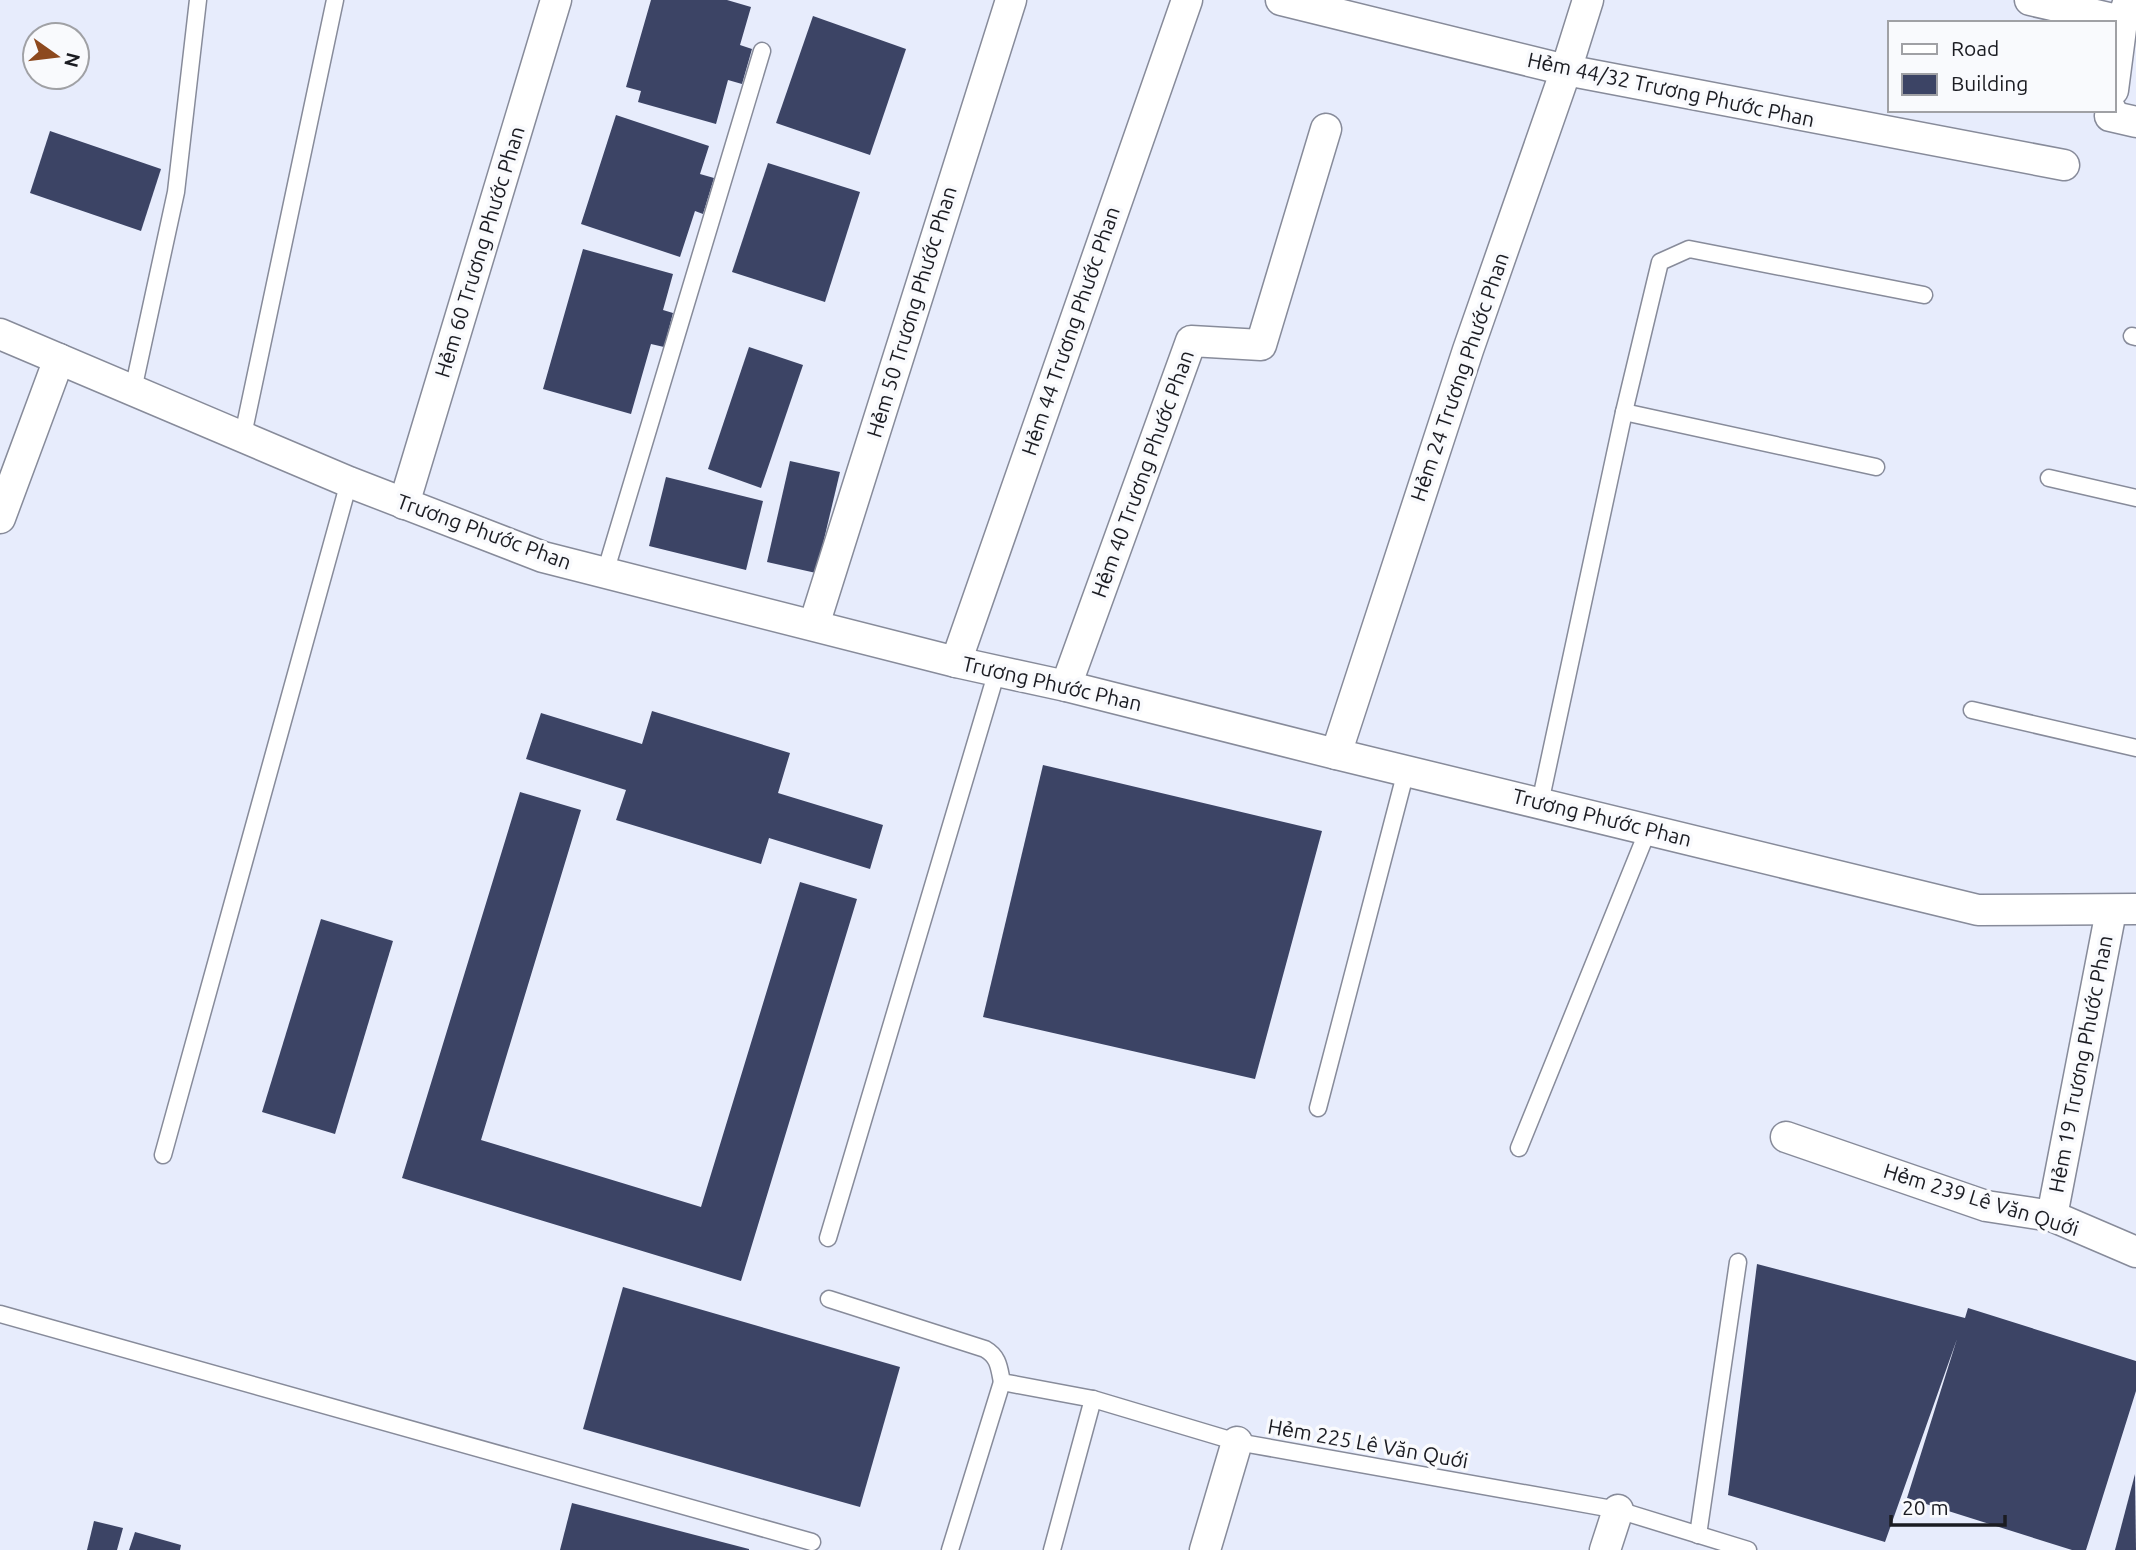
<svg xmlns="http://www.w3.org/2000/svg" width="2136" height="1550" font-family="Ubuntu,sans-serif">
  <rect width="100%" height="100%" fill="#e7ecfc"/>
  <g fill="#3c4465">
    <path d="M 651,0 L 727,0 L 751,7 L 740,45 L 752,49 L 742,84 L 728,80 L 716,124 L 638,102 L 641,91 L 626,87 Z"/>
    <path d="M 813,16 L 906,49 L 870,155 L 776,123 Z"/>
    <path d="M 616,115 L 709,146 L 700,174 L 714,178 L 703,214 L 695,211 L 680,257 L 581,224 Z"/>
    <path d="M 50,131 L 161,169 L 141,231 L 30,193 Z"/>
    <path d="M 768,163 L 860,192 L 825,302 L 732,272 Z"/>
    <path d="M 583,249 L 673,274 L 663,310 L 673,313 L 664,347 L 651,344 L 631,414 L 543,389 Z"/>
    <path d="M 749,347 L 803,365 L 761,488 L 708,469 Z"/>
    <path d="M 790,461 L 840,472 L 816,573 L 767,562 Z"/>
    <path d="M 666,477 L 763,501 L 746,570 L 649,546 Z"/>
    <path d="M 652,711 L 790,753 L 778,793 L 883,825 L 870,869 L 769,838 L 761,864 L 616,820 L 626,790 L 526,759 L 541,713 L 642,744 Z"/>
    <path d="M 1043,765 L 1322,831 L 1255,1079 L 983,1017 Z"/>
    <path d="M 520,792 L 581,810 L 481,1140 L 701,1207 L 800,882 L 857,899 L 741,1281 L 402,1178 Z"/>
    <path d="M 321,919 L 393,941 L 335,1134 L 262,1112 Z"/>
    <path d="M 1757,1264 L 1965,1318 L 1968,1308 L 2136,1361 L 2136,1391 L 2086,1550 L 2072,1550 L 1907,1498 L 1957,1339 L 1885,1542 L 1728,1495 Z"/>
    <path d="M 623,1287 L 900,1367 L 860,1507 L 583,1429 Z"/>
    <path d="M 2135,1474 L 2136,1550 L 2115,1550 Z"/>
    <path d="M 572,1503 L 749,1549 L 749,1550 L 560,1550 Z"/>
    <path d="M 94,1521 L 123,1528 L 117,1550 L 87,1550 Z"/>
    <path d="M 135,1532 L 181,1545 L 180,1550 L 129,1550 Z"/>
  </g>
  <g fill="none" stroke-linecap="round" stroke-linejoin="round">
    <defs>
      <g id="lane">
        <path d="M 2132,336 L 2136,337"/>
        <path d="M 133,390 L 176,192 L 198,0"/>
        <path d="M 1624,412 L 1876,467"/>
        <path d="M 243,435 L 335,0"/>
        <path d="M 2049,478 L 2136,498"/>
        <path d="M 605,573 L 762,51"/>
        <path d="M 1972,710 L 2136,748"/>
        <path d="M 1540,803 L 1624,412 L 1660,262 L 1689,249 L 1924,295"/>
        <path d="M 1318,1108 L 1406,771"/>
        <path d="M 1519,1148 L 1648,830"/>
        <path d="M 163,1155 L 349,482"/>
        <path d="M 828,1238 L 997,671"/>
        <path d="M 829,1299 L 985,1349 C 999,1357 999,1368 1002,1382 L 1093,1399 L 1237,1442 L 1618,1510 L 1748,1550"/>
        <path d="M 0,1314 L 812,1542"/>
        <path d="M 1698,1535 L 1738,1262"/>
        <path d="M 950,1550 L 1002,1382"/>
        <path d="M 1052,1550 L 1093,1399"/>
      </g>
      <g id="street">
        <path d="M 1281,0 L 1566,70 L 2064,165"/>
        <path d="M 2030,0 L 2122,21"/>
        <path d="M 2113,90 L 2122,21 L 2129,0"/>
        <path d="M 2111,110 L 2110,116 L 2136,122"/>
        <path d="M 0,334 L 349,482 L 543,557 L 956,662 L 1066,686 L 1336,754 L 1978,910 L 2136,909"/>
        <path d="M 404,504 L 556,0"/>
        <path d="M 0,518 L 59,359"/>
        <path d="M 814,625 L 1011,0"/>
        <path d="M 956,662 L 1187,0"/>
        <path d="M 1066,686 L 1191,341 L 1261,345 L 1326,129"/>
        <path d="M 1336,754 L 1468,350 L 1566,70 L 1588,0"/>
        <path d="M 1786,1137 L 1986,1206 L 2052,1216 L 2136,1252"/>
        <path d="M 2052,1216 L 2111,911"/>
        <path d="M 1205,1550 L 1237,1442"/>
        <path d="M 1605,1550 L 1618,1510"/>
      </g>
    </defs>
    <use href="#lane" stroke="#878b9a" stroke-width="19"/>
    <use href="#street" stroke="#878b9a" stroke-width="33"/>
    <use href="#lane" stroke="#fff" stroke-width="16"/>
    <use href="#street" stroke="#fff" stroke-width="30"/>
  </g>
  <g text-anchor="middle" stroke-width="7" stroke-linejoin="round" paint-order="stroke">
    <g font-size="21" fill="#1b1c22" stroke="#f9fafd">
      <text transform="translate(1671 90) rotate(12)" y="7">Hẻm 44/32 Trương Phước Phan</text>
      <text transform="translate(480 252) rotate(-73)" y="7">Hẻm 60 Trương Phước Phan</text>
      <text transform="translate(912 312) rotate(-73)" y="7">Hẻm 50 Trương Phước Phan</text>
      <text transform="translate(1071 331) rotate(-71)" y="7">Hẻm 44 Trương Phước Phan</text>
      <text transform="translate(1460 377) rotate(-71)" y="7">Hẻm 24 Trương Phước Phan</text>
      <text transform="translate(1143 474) rotate(-70)" y="7">Hẻm 40 Trương Phước Phan</text>
      <text transform="translate(484 532) rotate(20)" y="7">Trương Phước Phan</text>
      <text transform="translate(1052 684) rotate(13)" y="7">Trương Phước Phan</text>
      <text transform="translate(1602 818) rotate(14)" y="7">Trương Phước Phan</text>
      <text transform="translate(2081 1064) rotate(-79)" y="7">Hẻm 19 Trương Phước Phan</text>
      <text transform="translate(1981 1200) rotate(17)" y="7">Hẻm 239 Lê Văn Quới</text>
      <text transform="translate(1368 1444) rotate(10)" y="7">Hẻm 225 Lê Văn Quới</text>
    </g>
  </g>
  <rect x="1888" y="21" width="228" height="91" fill="#f9fafd" stroke="#a0a1a5" stroke-width="2"/>
  <rect x="1902" y="44" width="35" height="10" fill="#ffffff" stroke="#a0a1a5" stroke-width="2"/>
  <text x="1951" y="56" font-size="21" fill="#1b1c22">Road</text>
  <rect x="1902" y="74" width="35" height="21" fill="#3c4465" stroke="#a0a1a5" stroke-width="2"/>
  <text x="1951" y="91" font-size="21" fill="#1b1c22">Building</text>
  <g transform="translate(56 56) rotate(104)"><circle r="33" fill="#f9fafd" stroke="#a0a1a5" stroke-width="2"/>
  <path d="M0-5L12 26L0 18L-12 26Z" fill="#8d491e"/>
  <text y="-10" font-size="19" font-weight="bold" text-anchor="middle" fill="#1b1c22">N</text>
  </g>
  <path d="M1891 1515v10h114v-10" fill="none" stroke="#1b1c22" stroke-width="3.5"/>
  <text x="1902" y="1515" font-size="21" fill="#1b1c22" stroke="#f9fafd" stroke-width="5" paint-order="stroke">20 m</text>
</svg>
